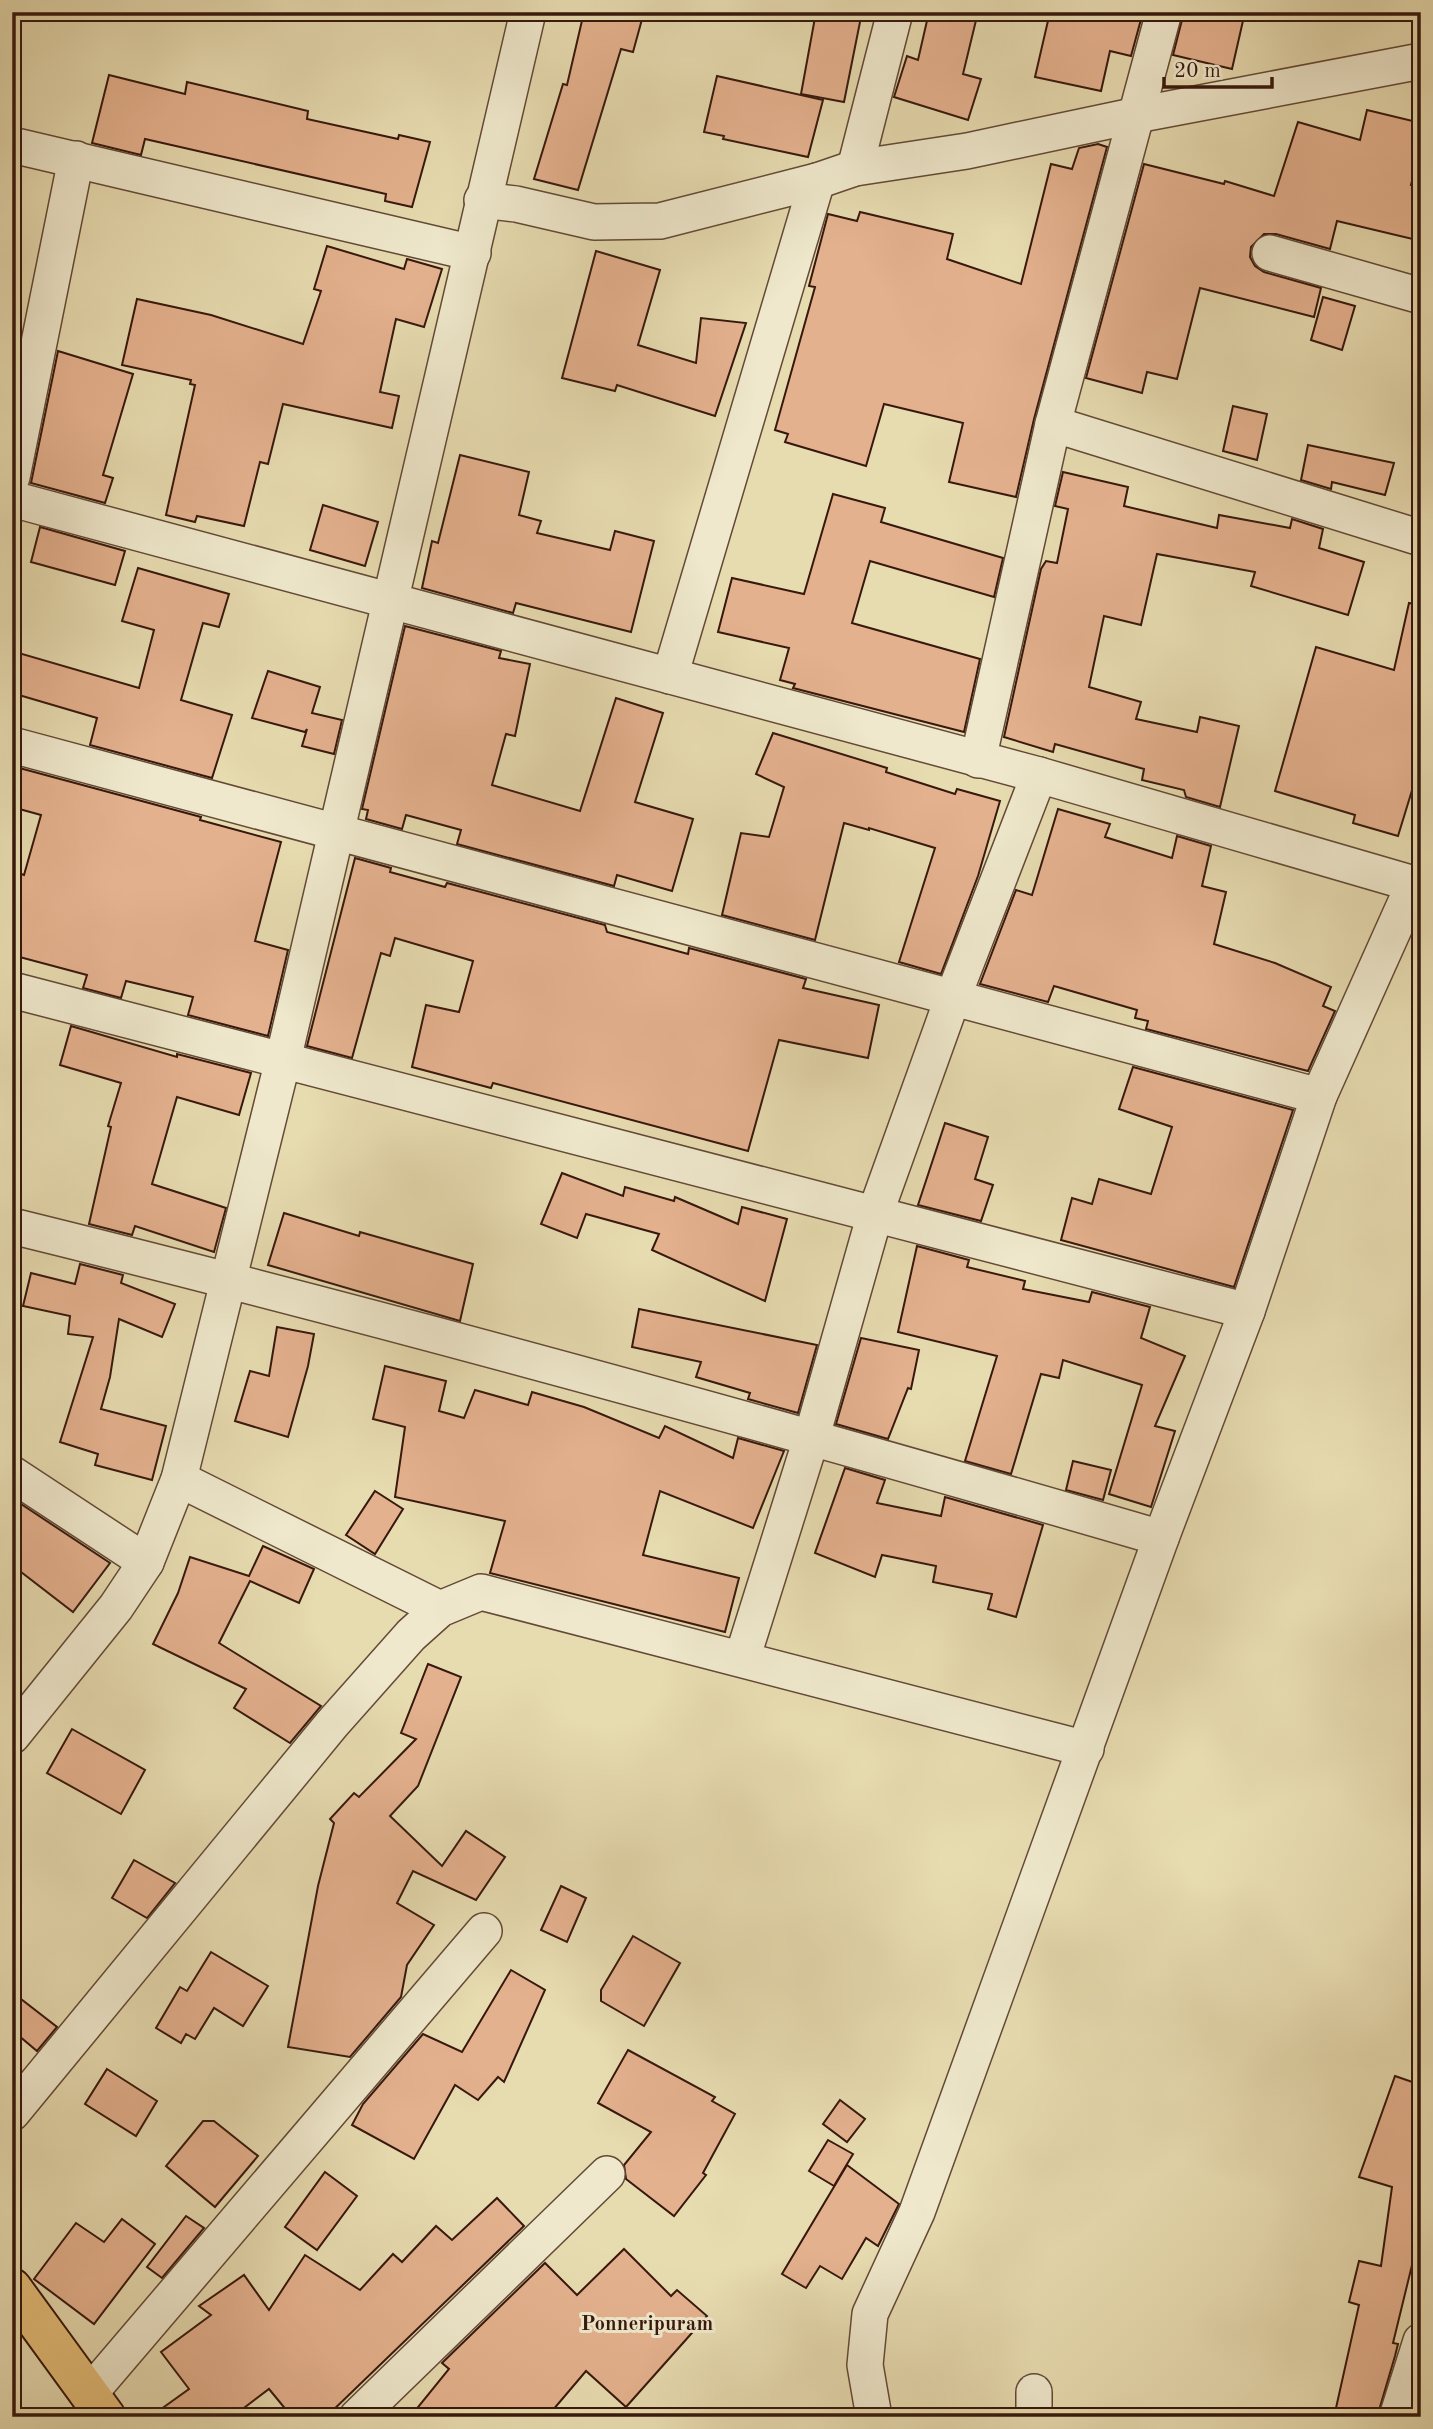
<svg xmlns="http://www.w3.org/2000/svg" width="1433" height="2429" font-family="'Old Standard TT',serif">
  <rect width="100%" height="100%" fill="#e7dbb0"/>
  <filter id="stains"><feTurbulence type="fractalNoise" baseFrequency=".00286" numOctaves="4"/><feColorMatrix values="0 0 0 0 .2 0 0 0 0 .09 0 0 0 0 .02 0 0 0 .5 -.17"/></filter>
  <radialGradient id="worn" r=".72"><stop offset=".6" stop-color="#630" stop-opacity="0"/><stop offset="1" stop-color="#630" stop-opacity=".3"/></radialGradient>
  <g fill="#e4b18e" stroke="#37180d" stroke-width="2">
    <path d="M 584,12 L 644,12 L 633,52 L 621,49 L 578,190 L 534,179 L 563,84 L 567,85 Z"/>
    <path d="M 816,12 L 862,12 L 844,102 L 801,94 Z"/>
    <path d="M 929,12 L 978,12 L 963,74 L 981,79 L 968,120 L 894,97 L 907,56 L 918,60 Z"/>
    <path d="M 1050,12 L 1143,12 L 1131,56 L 1110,51 L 1101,91 L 1035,77 Z"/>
    <path d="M 1184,12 L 1245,12 L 1232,69 L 1173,55 Z"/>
    <path d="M 109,75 L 185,94 L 187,82 L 308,111 L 307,119 L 398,139 L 399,135 L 430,142 L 412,207 L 385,201 L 386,194 L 145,139 L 141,155 L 92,143 Z"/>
    <path d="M 717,76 L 823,100 L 808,157 L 723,139 L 724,136 L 704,132 Z"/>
    <path d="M 1367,110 L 1421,123 L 1421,147 L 1411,185 L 1421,187 L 1421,241 L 1337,221 L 1330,249 L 1276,234 L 1264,234 L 1251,247 L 1250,257 L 1255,266 L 1264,272 L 1321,288 L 1314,317 L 1200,288 L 1177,379 L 1147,372 L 1142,393 L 1086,378 L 1144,164 L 1224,184 L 1225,181 L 1274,196 L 1298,122 L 1360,140 Z"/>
    <path d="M 1098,144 L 1107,147 L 1034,419 L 1016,497 L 949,482 L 963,423 L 884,404 L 866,466 L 785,442 L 788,434 L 775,430 L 815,287 L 809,286 L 828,214 L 857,221 L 860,212 L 953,234 L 947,259 L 1021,284 L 1051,164 L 1072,169 L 1079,148 Z"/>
    <path d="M 327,246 L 404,269 L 407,259 L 442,269 L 424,327 L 396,319 L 380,392 L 399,396 L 392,428 L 283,404 L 268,464 L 260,462 L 244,526 L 197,516 L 195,522 L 166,515 L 195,385 L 190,384 L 191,380 L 122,365 L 137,299 L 211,315 L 303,344 L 321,291 L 314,289 Z"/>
    <path d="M 596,251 L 660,270 L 638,345 L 696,363 L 701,318 L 746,323 L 715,416 L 617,385 L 615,391 L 562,378 Z"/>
    <path d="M 1323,297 L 1355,306 L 1342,350 L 1311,340 Z"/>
    <path d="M 58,351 L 133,374 L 103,475 L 113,478 L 105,503 L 31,483 Z"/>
    <path d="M 1233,406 L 1267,414 L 1257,460 L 1223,451 Z"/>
    <path d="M 1308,445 L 1394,463 L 1385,495 L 1332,482 L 1331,489 L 1301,480 Z"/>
    <path d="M 460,455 L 529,472 L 519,515 L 541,521 L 537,533 L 610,550 L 615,531 L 654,541 L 631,632 L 516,603 L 513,613 L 422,588 L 432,541 L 438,543 Z"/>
    <path d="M 1063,472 L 1128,487 L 1124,506 L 1217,528 L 1219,515 L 1290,528 L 1292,519 L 1323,529 L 1319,548 L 1364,562 L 1348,615 L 1251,586 L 1255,572 L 1157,554 L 1141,625 L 1104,616 L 1089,687 L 1141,702 L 1136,719 L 1197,732 L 1200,717 L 1239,726 L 1220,807 L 1186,797 L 1184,790 L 1142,780 L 1144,769 L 1055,744 L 1053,752 L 1004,737 L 1041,569 L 1046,561 L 1057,563 L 1068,509 L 1055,506 Z"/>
    <path d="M 833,494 L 885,508 L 881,522 L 1003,558 L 994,597 L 870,561 L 852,623 L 980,659 L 964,732 L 793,688 L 795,684 L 780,680 L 789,648 L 718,632 L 732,578 L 804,594 Z"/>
    <path d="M 323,505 L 378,522 L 365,566 L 310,550 Z"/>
    <path d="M 40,527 L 125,551 L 115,585 L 31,562 Z"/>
    <path d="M 138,568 L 229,594 L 219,627 L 203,623 L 181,700 L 232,715 L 212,778 L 90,745 L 97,718 L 12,693 L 12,651 L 139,688 L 154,630 L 122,621 Z"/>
    <path d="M 1409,603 L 1421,605 L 1421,761 L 1398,836 L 1353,823 L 1355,815 L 1275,791 L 1316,647 L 1394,670 Z"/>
    <path d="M 405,626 L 501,651 L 499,658 L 530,664 L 515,736 L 506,734 L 492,785 L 580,811 L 616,698 L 663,713 L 635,802 L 693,819 L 672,891 L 617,875 L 614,886 L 457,844 L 461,830 L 406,815 L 402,829 L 366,819 L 368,810 L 362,809 Z"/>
    <path d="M 268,671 L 320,687 L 312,713 L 342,720 L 334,754 L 302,746 L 307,729 L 305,732 L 252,718 Z"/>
    <path d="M 773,733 L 887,768 L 886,772 L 955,794 L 957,789 L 1000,801 L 978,876 L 941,974 L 899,962 L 935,848 L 869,828 L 869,830 L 844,823 L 815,940 L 722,915 L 741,833 L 769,837 L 784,787 L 756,774 Z"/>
    <path d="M 12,766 L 201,817 L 200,820 L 281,842 L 255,941 L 288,950 L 268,1036 L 188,1015 L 193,997 L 126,981 L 121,998 L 83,988 L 87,975 L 12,955 L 12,871 L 24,875 L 41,815 L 12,807 Z"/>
    <path d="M 1058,809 L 1110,824 L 1105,837 L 1172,858 L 1177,836 L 1211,846 L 1202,886 L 1226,892 L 1214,944 L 1275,963 L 1331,987 L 1323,1006 L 1335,1011 L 1308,1071 L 1146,1029 L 1148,1021 L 1135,1018 L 1137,1010 L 1054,986 L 1048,1002 L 980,984 L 1016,890 L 1032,895 Z"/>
    <path d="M 355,858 L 391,868 L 390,872 L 445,887 L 447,883 L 605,925 L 607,932 L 688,954 L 689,948 L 806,979 L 803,988 L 879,1005 L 868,1058 L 779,1040 L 748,1151 L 493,1083 L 491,1088 L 412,1067 L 426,1005 L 459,1012 L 473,961 L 395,938 L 390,956 L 381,953 L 352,1058 L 307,1046 Z"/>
    <path d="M 71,1026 L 177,1057 L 177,1054 L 251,1073 L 239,1115 L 177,1097 L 152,1184 L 226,1208 L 214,1252 L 135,1226 L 132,1235 L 89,1224 L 111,1127 L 108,1126 L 121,1083 L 60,1065 Z"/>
    <path d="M 1133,1067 L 1293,1110 L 1234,1287 L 1061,1240 L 1072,1198 L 1092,1204 L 1099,1179 L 1151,1194 L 1172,1127 L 1119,1109 Z"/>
    <path d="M 945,1123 L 988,1137 L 975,1179 L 993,1185 L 981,1221 L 918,1205 Z"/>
    <path d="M 562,1173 L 623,1196 L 625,1187 L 674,1201 L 675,1197 L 738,1224 L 742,1207 L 787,1219 L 765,1301 L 652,1250 L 659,1234 L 586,1214 L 577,1238 L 541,1224 Z"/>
    <path d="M 284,1213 L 359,1236 L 360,1232 L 473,1264 L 460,1321 L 268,1265 Z"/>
    <path d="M 917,1246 L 969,1260 L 967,1267 L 1025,1281 L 1023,1289 L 1089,1302 L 1092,1292 L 1150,1307 L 1141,1338 L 1185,1356 L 1155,1426 L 1175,1431 L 1151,1507 L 1109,1494 L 1142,1385 L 1063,1360 L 1059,1378 L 1041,1374 L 1011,1474 L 965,1461 L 997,1356 L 898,1332 Z"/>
    <path d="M 80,1264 L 123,1275 L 121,1283 L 175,1304 L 162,1337 L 119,1319 L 110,1377 L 101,1409 L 166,1426 L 152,1480 L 95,1465 L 98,1454 L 60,1442 L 93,1337 L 68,1334 L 70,1316 L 23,1306 L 31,1273 L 75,1284 Z"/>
    <path d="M 639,1309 L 817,1345 L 798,1413 L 748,1399 L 750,1393 L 696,1377 L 701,1362 L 632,1347 Z"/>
    <path d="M 277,1327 L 314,1334 L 308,1366 L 288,1437 L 235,1421 L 250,1371 L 269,1376 Z"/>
    <path d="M 861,1338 L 919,1350 L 911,1389 L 908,1388 L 888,1439 L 836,1424 Z"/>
    <path d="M 385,1366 L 446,1381 L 439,1411 L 464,1418 L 475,1390 L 528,1405 L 532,1392 L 584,1407 L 659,1438 L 665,1426 L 733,1458 L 738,1438 L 784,1451 L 753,1528 L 660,1491 L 643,1555 L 739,1578 L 725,1632 L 490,1573 L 505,1521 L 395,1497 L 405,1427 L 373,1419 Z"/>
    <path d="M 1073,1461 L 1111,1470 L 1103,1500 L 1066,1490 Z"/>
    <path d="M 845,1468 L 885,1480 L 877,1503 L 941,1516 L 945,1497 L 1043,1525 L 1016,1617 L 988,1609 L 992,1594 L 933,1582 L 936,1566 L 882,1555 L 875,1577 L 815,1553 Z"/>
    <path d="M 375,1491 L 403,1509 L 375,1554 L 346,1535 Z"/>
    <path d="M 12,1498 L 110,1563 L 73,1612 L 12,1565 Z"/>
    <path d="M 263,1546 L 314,1569 L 299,1603 L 250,1581 L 219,1643 L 321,1706 L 290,1743 L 234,1708 L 246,1689 L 153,1644 L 178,1593 L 190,1557 L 249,1576 Z"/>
    <path d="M 428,1664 L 461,1677 L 418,1786 L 390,1816 L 442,1866 L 466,1831 L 505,1857 L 476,1900 L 413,1871 L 397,1903 L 434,1925 L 407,1965 L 401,1997 L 350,2057 L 288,2047 L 318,1886 L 334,1823 L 330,1819 L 354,1793 L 359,1797 L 416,1739 L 401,1733 Z"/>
    <path d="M 72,1729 L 145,1770 L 121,1814 L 47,1773 Z"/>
    <path d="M 134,1860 L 175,1883 L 147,1918 L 112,1898 Z"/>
    <path d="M 561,1886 L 586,1898 L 567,1942 L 541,1930 Z"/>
    <path d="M 633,1936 L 680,1963 L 644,2026 L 601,2001 L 601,1990 Z"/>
    <path d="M 211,1952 L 268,1986 L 243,2026 L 214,2008 L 195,2039 L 186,2034 L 181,2043 L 156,2028 L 180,1987 L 187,1991 Z"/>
    <path d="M 511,1970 L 545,1990 L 504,2082 L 498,2077 L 478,2100 L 455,2085 L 414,2159 L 352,2125 L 363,2104 L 423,2034 L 462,2052 Z"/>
    <path d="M 12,1992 L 57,2027 L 37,2051 L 12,2030 Z"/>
    <path d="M 628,2050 L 715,2097 L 712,2101 L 735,2114 L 703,2173 L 706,2175 L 674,2216 L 626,2179 L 624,2165 L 651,2132 L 598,2103 Z"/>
    <path d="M 107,2069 L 157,2101 L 136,2136 L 85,2104 Z"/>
    <path d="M 1395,2076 L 1421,2085 L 1421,2262 L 1413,2261 L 1393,2343 L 1398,2344 L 1395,2356 L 1377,2417 L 1334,2417 L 1359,2305 L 1349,2302 L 1359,2261 L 1381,2266 L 1392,2187 L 1359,2177 Z"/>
    <path d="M 840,2100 L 865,2119 L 847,2142 L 823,2124 Z"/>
    <path d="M 203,2121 L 214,2121 L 258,2156 L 215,2207 L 166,2166 Z"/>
    <path d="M 828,2140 L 853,2154 L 834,2186 L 809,2171 Z"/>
    <path d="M 847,2165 L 899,2204 L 878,2246 L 866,2238 L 842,2279 L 820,2266 L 806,2288 L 782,2274 Z"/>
    <path d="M 325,2172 L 357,2196 L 317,2250 L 285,2227 Z"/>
    <path d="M 497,2198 L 524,2226 L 326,2417 L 292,2417 L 269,2389 L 232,2417 L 150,2417 L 189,2389 L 161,2352 L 211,2315 L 199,2306 L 244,2275 L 269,2310 L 305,2255 L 360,2290 L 393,2254 L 402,2262 L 436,2226 L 452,2240 Z"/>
    <path d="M 186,2216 L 204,2228 L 162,2278 L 147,2267 Z"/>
    <path d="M 122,2219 L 155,2244 L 94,2324 L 34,2279 L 76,2223 L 104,2242 Z"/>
    <path d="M 624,2249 L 671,2296 L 677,2290 L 707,2316 L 626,2407 L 586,2371 L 547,2417 L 410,2417 L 449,2369 L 442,2363 L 545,2263 L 577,2295 Z"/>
  </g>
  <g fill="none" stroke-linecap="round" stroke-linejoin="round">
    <defs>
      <g id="minor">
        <path d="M 12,145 L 473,253"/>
        <path d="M 855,168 L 895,12"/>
        <path d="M 482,200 L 516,204 L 594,222 L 660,221 L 817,181 L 855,168 L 967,151 L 1137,115 L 1421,61"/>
        <path d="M 1270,253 L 1421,296"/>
        <path d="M 1053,424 L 1421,538"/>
        <path d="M 12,477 L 76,159"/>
        <path d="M 12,499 L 1039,775 L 1414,884 L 1319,1096 L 1247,1311 L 12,990"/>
        <path d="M 670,676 L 817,181"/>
        <path d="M 12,745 L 1319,1096"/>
        <path d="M 978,760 L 1053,424 L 1164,12"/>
        <path d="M 12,1226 C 398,1321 780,1427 1161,1538"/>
        <path d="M 12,1474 L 146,1562"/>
        <path d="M 179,1479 L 440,1609"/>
        <path d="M 742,1659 L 812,1436 L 875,1214 L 953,997 L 1039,775"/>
        <path d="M 12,1736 L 116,1607 L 146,1562 L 179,1479 L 283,1060 L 528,12"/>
        <path d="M 12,2113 L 332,1724 L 411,1635 L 440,1609 L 481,1592 L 1086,1749"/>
        <path d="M 1034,2392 L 1034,2417"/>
        <path d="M 89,2394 L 484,1931"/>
        <path d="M 357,2417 L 607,2174"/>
        <path d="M 874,2417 L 865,2365 L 870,2314 L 917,2212 L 1161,1538 L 1247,1311"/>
        <path d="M 1397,2417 L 1421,2341"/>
      </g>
      <path id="major" d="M 12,2288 L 106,2417"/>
    </defs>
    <use href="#minor" stroke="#634936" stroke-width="38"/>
    <use href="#major" stroke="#37180d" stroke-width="42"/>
    <use href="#minor" stroke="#efe8cc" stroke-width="35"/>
    <use href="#major" stroke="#e4be78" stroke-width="38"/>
  </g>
  <g text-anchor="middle" stroke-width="6" stroke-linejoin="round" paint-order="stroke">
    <g font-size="21" font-weight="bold" fill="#37180d" stroke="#efe8cc">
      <text x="647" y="2330">Ponneripuram</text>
    </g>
  </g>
  <rect width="1433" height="2429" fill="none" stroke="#e7dbb0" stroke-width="42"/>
  <rect x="14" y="14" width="1405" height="2401" fill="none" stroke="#37180d" stroke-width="3.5"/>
  <rect x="21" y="21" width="1391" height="2387" fill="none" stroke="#37180d" stroke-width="2"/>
  <path d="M1164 77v10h108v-10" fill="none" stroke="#37180d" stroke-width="3.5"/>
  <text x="1174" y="77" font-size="21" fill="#37180d" stroke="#efe8cc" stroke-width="5" paint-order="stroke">20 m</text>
  <rect width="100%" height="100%" filter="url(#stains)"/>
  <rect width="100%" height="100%" fill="url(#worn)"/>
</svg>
